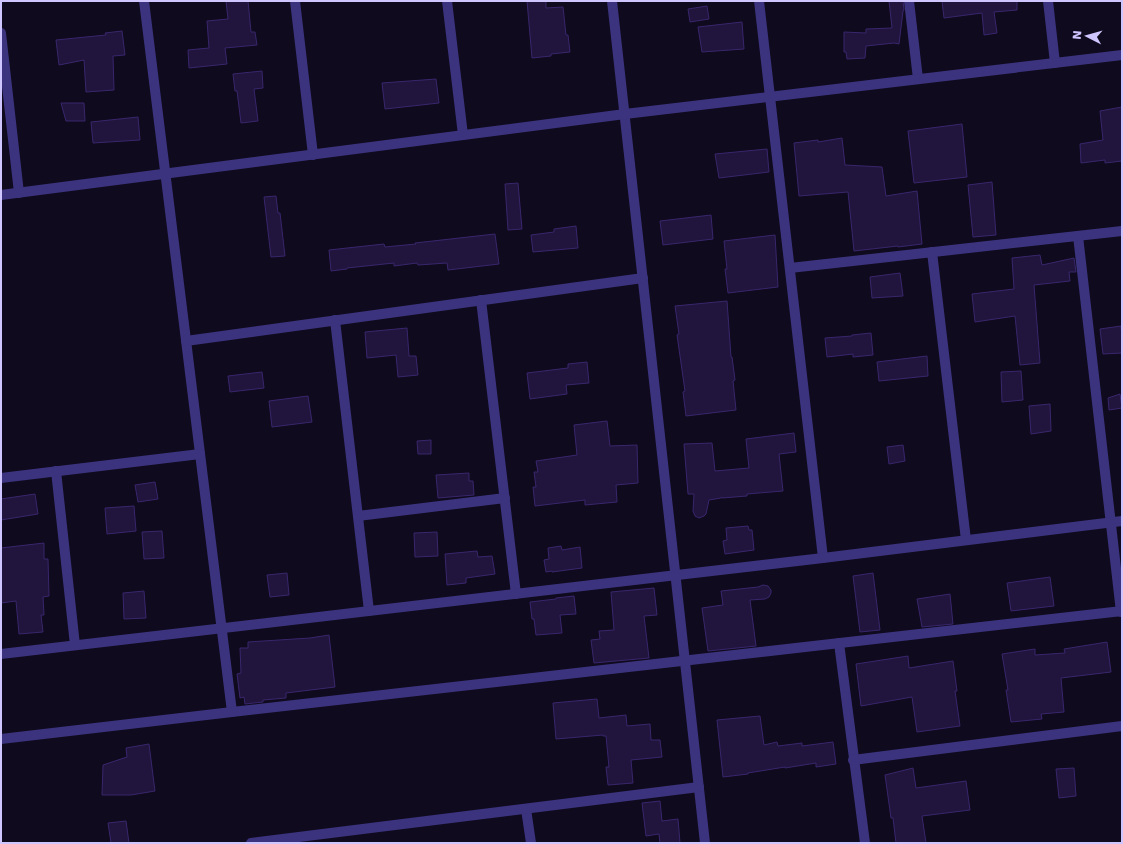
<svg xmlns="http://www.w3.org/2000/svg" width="1123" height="844" font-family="'DejaVu Sans',sans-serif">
  <rect width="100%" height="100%" fill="#0f0a1d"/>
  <g fill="#21153e" stroke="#39266c">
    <path d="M 226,1 L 248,1 L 251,32 L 255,32 L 257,45 L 225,48 L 227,64 L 189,68 L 188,50 L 209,48 L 207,21 L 228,19 Z"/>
    <path d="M 527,1 L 546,1 L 546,8 L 563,7 L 566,35 L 568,35 L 570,52 L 551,54 L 551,56 L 532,58 Z"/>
    <path d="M 889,1 L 903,1 L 904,10 L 903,11 L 899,44 L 894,43 L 866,46 L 865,58 L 847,59 L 846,52 L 844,52 L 844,32 L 866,33 L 866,29 L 892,28 Z"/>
    <path d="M 942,1 L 1017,1 L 1017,10 L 994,12 L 997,33 L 984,35 L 982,13 L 944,18 Z"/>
    <path d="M 707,6 L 709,19 L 690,22 L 688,9 Z"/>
    <path d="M 742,22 L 744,49 L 702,52 L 698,27 Z"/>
    <path d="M 122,31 L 125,55 L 113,56 L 114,90 L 86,92 L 84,60 L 59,65 L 56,40 L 106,35 L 105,33 Z"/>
    <path d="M 262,71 L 263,88 L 254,89 L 258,121 L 241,123 L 237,91 L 235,91 L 233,74 Z"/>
    <path d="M 436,79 L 439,103 L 385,109 L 382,83 Z"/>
    <path d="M 61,103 L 84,103 L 85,121 L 66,121 Z"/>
    <path d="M 1122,107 L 1122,161 L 1105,163 L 1105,160 L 1081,163 L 1080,144 L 1103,140 L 1100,111 Z"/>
    <path d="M 138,117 L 140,140 L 93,143 L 91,122 Z"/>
    <path d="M 962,124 L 967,177 L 914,183 L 908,131 Z"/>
    <path d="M 842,138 L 845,165 L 882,167 L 886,196 L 917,191 L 922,244 L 898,247 L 898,246 L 854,251 L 848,192 L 799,196 L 794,143 L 818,140 L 818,142 Z"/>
    <path d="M 767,149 L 769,172 L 719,178 L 715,154 Z"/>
    <path d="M 992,182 L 996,235 L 973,237 L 968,185 Z"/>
    <path d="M 518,183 L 522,229 L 508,230 L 505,184 Z"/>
    <path d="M 276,196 L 278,213 L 280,213 L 285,256 L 271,257 L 264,197 Z"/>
    <path d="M 711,215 L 713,239 L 663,245 L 660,221 Z"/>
    <path d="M 576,226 L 578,248 L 533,252 L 531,235 L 554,232 L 554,229 Z"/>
    <path d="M 495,234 L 499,264 L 448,270 L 447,263 L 418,265 L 417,263 L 394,266 L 394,263 L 347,268 L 347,269 L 331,271 L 329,250 L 384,244 L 385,247 L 416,244 L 415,243 Z"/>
    <path d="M 775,235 L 778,287 L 728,293 L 725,269 L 727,269 L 724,241 Z"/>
    <path d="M 1040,255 L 1042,265 L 1074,258 L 1076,272 L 1069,272 L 1070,281 L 1034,285 L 1040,363 L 1020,365 L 1015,316 L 975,322 L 972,294 L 1014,289 L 1012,258 Z"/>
    <path d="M 900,273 L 903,296 L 872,298 L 870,277 Z"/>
    <path d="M 727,301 L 731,357 L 732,357 L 735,380 L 733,381 L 736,410 L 686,416 L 683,392 L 685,391 L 677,335 L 679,334 L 675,306 Z"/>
    <path d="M 1121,326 L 1122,335 L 1122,353 L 1103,354 L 1100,329 Z"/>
    <path d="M 407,328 L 409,356 L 416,356 L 418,375 L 398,377 L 396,355 L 367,358 L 365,332 Z"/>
    <path d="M 871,333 L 873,355 L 853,357 L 853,354 L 827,357 L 825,338 L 852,336 L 852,335 Z"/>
    <path d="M 927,356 L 928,376 L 879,381 L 877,362 Z"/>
    <path d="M 587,362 L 589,383 L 566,385 L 567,394 L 530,399 L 527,373 L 568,368 L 568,364 Z"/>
    <path d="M 1021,371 L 1023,400 L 1002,402 L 1001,372 Z"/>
    <path d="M 262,372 L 264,388 L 230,392 L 228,376 Z"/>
    <path d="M 1120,394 L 1122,408 L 1109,410 L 1108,398 Z"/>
    <path d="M 308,396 L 312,422 L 272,427 L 269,401 Z"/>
    <path d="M 1050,404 L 1051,431 L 1031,434 L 1029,406 Z"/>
    <path d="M 607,421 L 610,446 L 637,445 L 638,483 L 616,485 L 617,502 L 585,505 L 585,500 L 535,506 L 533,487 L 536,487 L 534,472 L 538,472 L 536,461 L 577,455 L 574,425 Z"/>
    <path d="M 794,433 L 796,452 L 779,454 L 783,491 L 747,494 L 747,496 L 722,498 L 722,497 L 721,498 L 709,500 L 706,514 L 704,516 L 699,518 L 695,516 L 693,511 L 694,494 L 688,494 L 684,444 L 712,443 L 715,471 L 749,468 L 746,439 Z"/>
    <path d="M 431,440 L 431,454 L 418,454 L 417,441 Z"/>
    <path d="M 903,445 L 905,461 L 889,464 L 887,447 Z"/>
    <path d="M 469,473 L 469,481 L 473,481 L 474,495 L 438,498 L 436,475 Z"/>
    <path d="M 155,482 L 158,499 L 138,502 L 135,485 Z"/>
    <path d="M 35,494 L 38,514 L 1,520 L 1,499 Z"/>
    <path d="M 134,506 L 136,531 L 107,534 L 105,508 Z"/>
    <path d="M 748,526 L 749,530 L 752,530 L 754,550 L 725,554 L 723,541 L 727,540 L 726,528 Z"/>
    <path d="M 162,531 L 164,558 L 144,559 L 142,532 Z"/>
    <path d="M 437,532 L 438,556 L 415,557 L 414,533 Z"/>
    <path d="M 44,543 L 44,559 L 48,559 L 49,596 L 43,597 L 44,615 L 41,615 L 43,632 L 19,634 L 16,601 L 1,603 L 1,548 Z"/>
    <path d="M 561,546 L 562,550 L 580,547 L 582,568 L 552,572 L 552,571 L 546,572 L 544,560 L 549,559 L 548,548 Z"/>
    <path d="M 477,551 L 478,557 L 492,556 L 495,574 L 466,578 L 466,583 L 447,585 L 445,554 Z"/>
    <path d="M 287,573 L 289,595 L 270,597 L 267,575 Z"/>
    <path d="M 873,573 L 880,630 L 860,632 L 853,576 Z"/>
    <path d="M 1050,577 L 1054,606 L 1011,611 L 1007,583 Z"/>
    <path d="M 763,585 L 768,586 L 771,590 L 771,593 L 769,597 L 765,599 L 750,600 L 756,646 L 708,651 L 702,608 L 723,605 L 721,591 L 758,587 Z"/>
    <path d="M 654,588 L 657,615 L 644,616 L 649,658 L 594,663 L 591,640 L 600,639 L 599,631 L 614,630 L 611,592 Z"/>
    <path d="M 144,591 L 146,618 L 124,619 L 123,593 Z"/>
    <path d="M 950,594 L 953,624 L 922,627 L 917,599 Z"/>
    <path d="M 574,596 L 576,614 L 560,615 L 562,633 L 536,635 L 534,619 L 532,619 L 530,602 L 556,599 L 556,598 Z"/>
    <path d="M 329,635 L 335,687 L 286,693 L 286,698 L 263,700 L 263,702 L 245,704 L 244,697 L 240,698 L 237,674 L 241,673 L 240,648 L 248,648 L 248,642 L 310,638 Z"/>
    <path d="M 1107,642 L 1111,672 L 1061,678 L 1064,712 L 1041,714 L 1042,719 L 1011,722 L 1006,690 L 1008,690 L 1002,654 L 1035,649 L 1035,655 L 1065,653 L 1064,649 Z"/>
    <path d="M 908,656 L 909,668 L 953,661 L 957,691 L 955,691 L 960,726 L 917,732 L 912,697 L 861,706 L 856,664 Z"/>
    <path d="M 597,699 L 599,718 L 626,715 L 627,726 L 650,724 L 651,740 L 660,740 L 662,757 L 631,760 L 633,783 L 608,785 L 606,767 L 609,767 L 606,736 L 603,736 L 603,735 L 556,739 L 553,703 Z"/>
    <path d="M 760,716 L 764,745 L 777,742 L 778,746 L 802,743 L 802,746 L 833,742 L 836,764 L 816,767 L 816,763 L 785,768 L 785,767 L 748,773 L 748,774 L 723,777 L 717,720 Z"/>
    <path d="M 149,744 L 155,791 L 131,795 L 102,795 L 103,765 L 127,757 L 126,748 Z"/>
    <path d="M 913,768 L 916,788 L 966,781 L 970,810 L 922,816 L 926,843 L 896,843 L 893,818 L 891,818 L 885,775 Z"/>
    <path d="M 1074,768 L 1076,796 L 1059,798 L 1056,769 Z"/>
    <path d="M 660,801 L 662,821 L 678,819 L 680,843 L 660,843 L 659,834 L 646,836 L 642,803 Z"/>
    <path d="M 126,821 L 129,843 L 111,843 L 108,823 Z"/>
  </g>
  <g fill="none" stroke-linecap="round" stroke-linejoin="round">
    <g stroke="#3b337e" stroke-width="10">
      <path d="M 144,1 L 232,712"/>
      <path d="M 295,1 L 313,155"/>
      <path d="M 447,1 L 463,135"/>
      <path d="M 612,1 L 705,843"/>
      <path d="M 759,1 L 823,558"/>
      <path d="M 909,1 L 918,79"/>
      <path d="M 1048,1 L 1055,63"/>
      <path d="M 1,33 L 19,193"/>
      <path d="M 1,195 L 625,114 L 1122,55"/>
      <path d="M 1078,236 L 1121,612"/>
      <path d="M 932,252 L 966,540"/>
      <path d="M 790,268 L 1122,231"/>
      <path d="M 481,300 L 516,594"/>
      <path d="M 335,320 L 369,611"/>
      <path d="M 186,341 L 643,278"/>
      <path d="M 56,471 L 75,645"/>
      <path d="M 1,478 L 200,454"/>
      <path d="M 358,516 L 505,498"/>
      <path d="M 839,643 L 865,843"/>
      <path d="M 1,654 L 823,558 L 1122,521"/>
      <path d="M 1,739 L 232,712 L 1122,611"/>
      <path d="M 853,760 L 1122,726"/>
      <path d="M 526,809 L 531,843"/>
      <path d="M 251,843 L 699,787"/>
    </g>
  </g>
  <rect width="1123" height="844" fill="none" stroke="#d0c6ff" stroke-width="4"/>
  <g transform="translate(1087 36) rotate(276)" stroke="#0f0a1d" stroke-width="3" paint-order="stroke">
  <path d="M0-3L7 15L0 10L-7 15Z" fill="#d0c6ff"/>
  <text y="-6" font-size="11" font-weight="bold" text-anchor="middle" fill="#d0c6ff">N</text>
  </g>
</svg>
